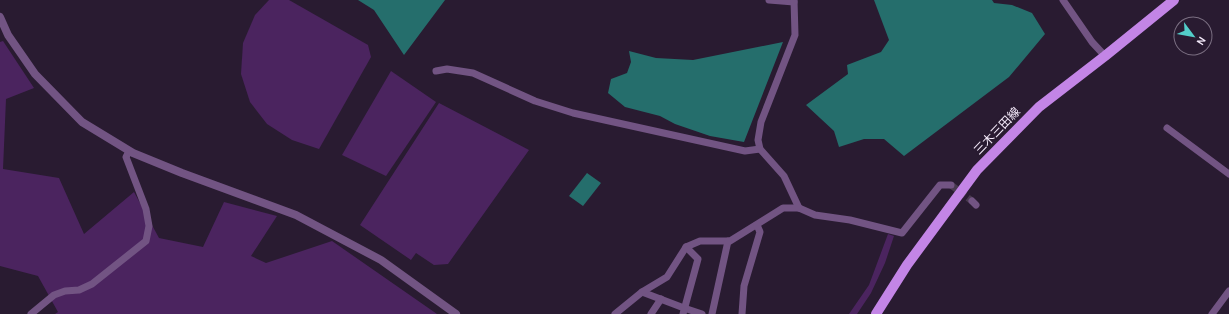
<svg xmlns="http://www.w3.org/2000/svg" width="1229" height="314" font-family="Karla,'Noto Sans JP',sans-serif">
  <rect width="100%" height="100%" fill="#291b31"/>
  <g fill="#4b245f">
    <path d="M 269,0 L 289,0 L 368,45 L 371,57 L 319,149 L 292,140 L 267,124 L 250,102 L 241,74 L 243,43 L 255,15 Z"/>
    <path d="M 3,41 L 34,88 L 6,99 L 3,169 L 59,178 L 84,234 L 134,192 L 159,238 L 203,247 L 224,202 L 277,216 L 251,256 L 266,263 L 332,241 L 437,314 L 55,314 L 58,312 L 38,276 L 0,266 L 0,42 Z"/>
    <path d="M 391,71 L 436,102 L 386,176 L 342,155 Z"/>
    <path d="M 439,103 L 529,150 L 448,264 L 434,265 L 416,253 L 411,260 L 360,225 Z"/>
    <path d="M 888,234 L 894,236 L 885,263 L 871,293 L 857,314 L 849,314 L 869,285 Z"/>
  </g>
  <g fill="#256e6c">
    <path d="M 358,0 L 445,0 L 404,55 L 374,10 Z"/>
    <path d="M 874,0 L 992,0 L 994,3 L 1012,5 L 1032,13 L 1045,34 L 1009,77 L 904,156 L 884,139 L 864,139 L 839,147 L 834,131 L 806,105 L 848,74 L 847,65 L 881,52 L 889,40 Z"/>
    <path d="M 783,42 L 744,142 L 710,136 L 675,124 L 660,116 L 625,107 L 608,93 L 611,79 L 627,73 L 631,62 L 629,51 L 656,58 L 693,60 Z"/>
    <path d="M 587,173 L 601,183 L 583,206 L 569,196 Z"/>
  </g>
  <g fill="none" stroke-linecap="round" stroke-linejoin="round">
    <path stroke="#483a4f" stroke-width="7" stroke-dasharray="7 3.5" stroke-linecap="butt" d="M 951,185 L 972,201"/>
    <g stroke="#725483" stroke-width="7">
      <path d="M 769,0 L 794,2"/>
      <path d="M 794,0 L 795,35 L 761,122 L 758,140 L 760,149 L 784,176 L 799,208"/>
      <path d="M 1063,0 L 1092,42 L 1105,56"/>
      <path d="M 436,71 L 447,69 L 473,73 L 535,101 L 573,113 L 745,151 L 760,149"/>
      <path d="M 1167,128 L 1229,174"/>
      <path d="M 972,201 L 976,205"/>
      <path d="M 642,292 L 684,308 L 702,314"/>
      <path d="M 31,314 L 54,295 L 65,291 L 79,290 L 92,284 L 146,241 L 149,226 L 146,209 L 126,157 L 129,151"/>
      <path d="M 615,314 L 642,292 L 667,277 L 686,247 L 700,241 L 730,241 L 783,208 L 799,208 L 815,215 L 850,220 L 902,233 L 940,185 L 951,185"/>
      <path d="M 651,314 L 661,299"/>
      <path d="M 683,314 L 698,259 L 686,247"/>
      <path d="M 712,314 L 728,241"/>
      <path d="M 742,314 L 744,286 L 760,232 L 757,225"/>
      <path d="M 1212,314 L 1229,291"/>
    </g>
    <path stroke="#725483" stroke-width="8" d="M 0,17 L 8,35 L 35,74 L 82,122 L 133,153 L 182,173 L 296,215 L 381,260 L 456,314"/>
    <path stroke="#c385e6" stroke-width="10" d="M 876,314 L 907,265 L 977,170 L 1039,107 L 1105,56 L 1174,0"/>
  </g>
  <g text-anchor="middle" stroke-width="4" stroke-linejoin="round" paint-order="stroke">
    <g font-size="12" fill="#f6ecfc" stroke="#291b31">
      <text transform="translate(997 131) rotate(-46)" y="4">三木三田線</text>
    </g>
  </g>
  <g transform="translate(1193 36) rotate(122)"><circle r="19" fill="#291b31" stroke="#7b6f82"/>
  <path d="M0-3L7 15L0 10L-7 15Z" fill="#53cdc9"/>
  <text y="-6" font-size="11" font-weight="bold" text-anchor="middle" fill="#f6ecfc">N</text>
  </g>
</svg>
